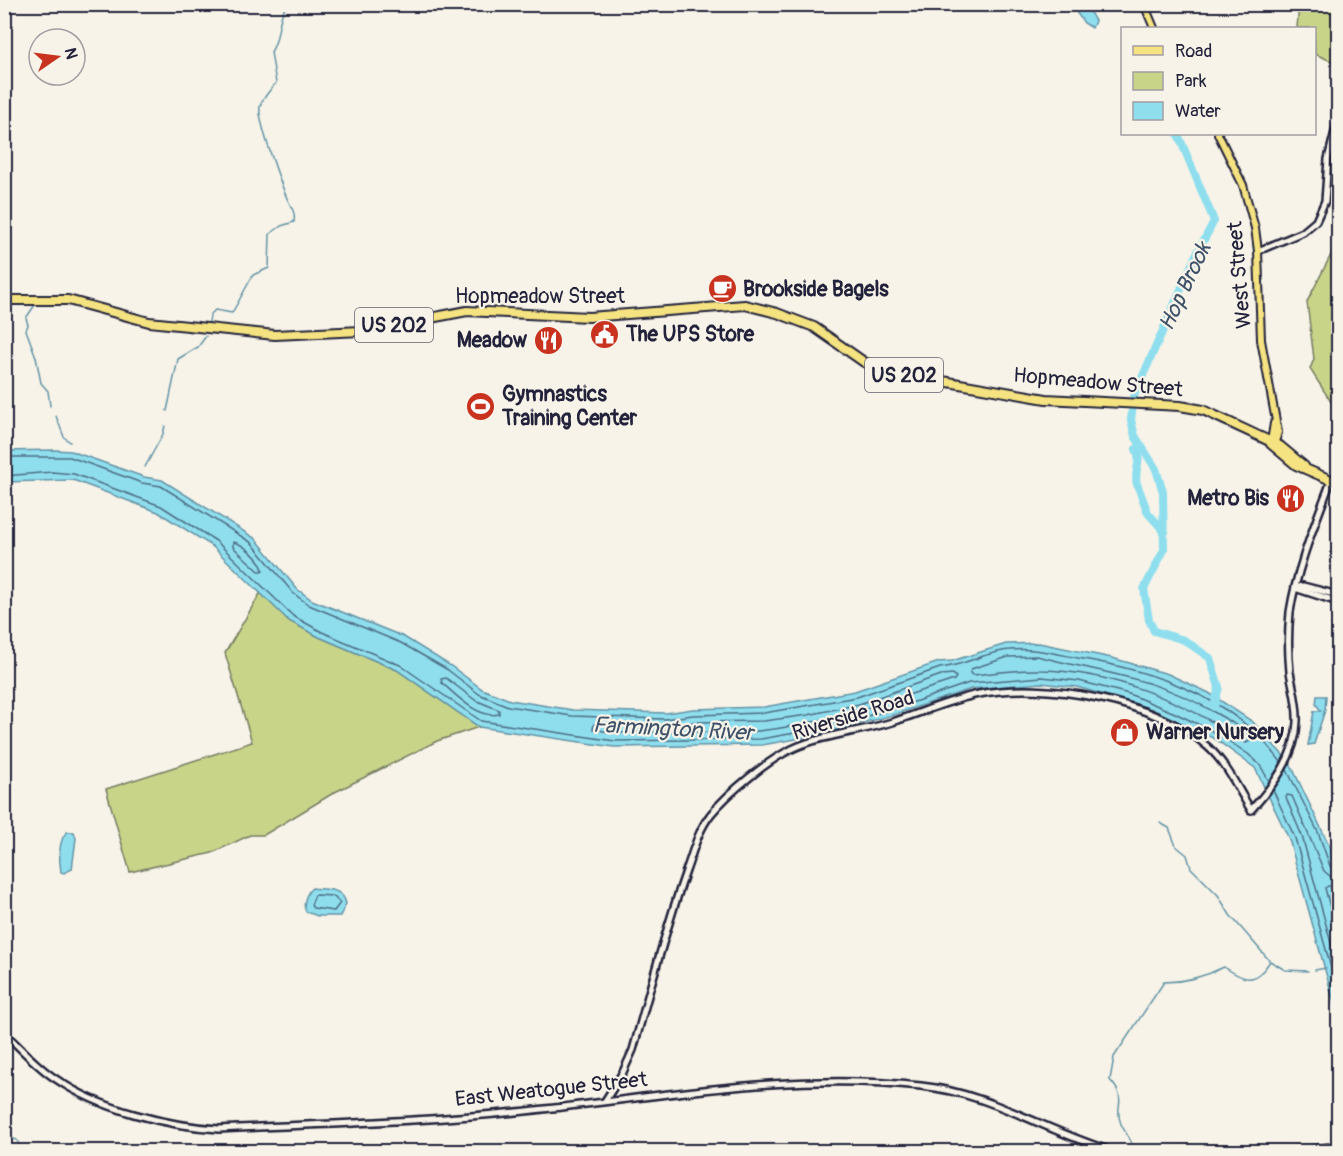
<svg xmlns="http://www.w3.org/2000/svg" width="1343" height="1156" font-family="Pangolin,sans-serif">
  <rect width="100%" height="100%" fill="#f7f3e8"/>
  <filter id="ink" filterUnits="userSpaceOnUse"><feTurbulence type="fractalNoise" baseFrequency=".0167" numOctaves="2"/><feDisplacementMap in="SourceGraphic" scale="12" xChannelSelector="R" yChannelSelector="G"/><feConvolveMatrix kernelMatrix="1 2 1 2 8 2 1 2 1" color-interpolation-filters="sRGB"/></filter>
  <g filter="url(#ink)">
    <g fill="#c8d589" stroke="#757c62" stroke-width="1.5">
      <path d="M 1299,5 L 1338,5 L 1338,64 L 1315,54 L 1314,28 L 1297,28 Z"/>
      <path d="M 1338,241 L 1338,413 L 1310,369 L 1314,359 L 1307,302 Z"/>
      <path d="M 261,592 L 289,621 L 319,637 L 397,670 L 479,727 L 437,741 L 335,792 L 264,835 L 250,835 L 212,853 L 130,872 L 106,789 L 252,742 L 225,653 Z"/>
    </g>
    <g fill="#8fdeee" stroke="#6393a6" stroke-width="1.5">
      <path d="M 1071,5 L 1086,5 L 1095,21 L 1092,28 L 1084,23 Z"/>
      <path d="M 55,450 L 71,451 L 144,477 L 162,480 L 256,539 L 297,589 L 312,600 L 404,637 L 451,666 L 482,689 L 510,700 L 573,710 L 666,713 L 693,709 L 764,707 L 855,691 L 939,662 L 952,661 L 1006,644 L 1039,643 L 1112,658 L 1168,674 L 1209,693 L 1253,722 L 1290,763 L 1330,847 L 1338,873 L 1338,1017 L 1289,839 L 1255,768 L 1215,739 L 1152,709 L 1077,687 L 1041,683 L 971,689 L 893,715 L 813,736 L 762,745 L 614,747 L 479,727 L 397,670 L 319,637 L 289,621 L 212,546 L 158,512 L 73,480 L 5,482 L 4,451 Z"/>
      <path d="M 1317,696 L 1326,696 L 1325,710 L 1314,744 L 1308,745 L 1314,711 L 1321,711 L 1316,704 Z"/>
      <path d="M 67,832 L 74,832 L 76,838 L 72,869 L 64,873 L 61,872 C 59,860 58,840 67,832 Z"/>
      <path d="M 312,888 C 326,890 343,887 346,904 L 340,916 L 318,916 L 306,912 C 302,905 306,893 312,888 Z"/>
    </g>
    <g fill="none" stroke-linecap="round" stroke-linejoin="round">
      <g stroke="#4e6d83" stroke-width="1.5">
        <path d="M 4,457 L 70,457 L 142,483 L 161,486 L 252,543 L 293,593 L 309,605 L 401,643 L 448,670 L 479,694 L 508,706 L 572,716 L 665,719 L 693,715 L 764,713 L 857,697 L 940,668 C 964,666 988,651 1010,650 C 1036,648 1053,653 1078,658 C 1154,671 1234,697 1281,762"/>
        <path d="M 4,476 L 52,472 L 74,474 L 161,506 L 216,541 L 293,616 L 322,632 L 400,665 L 481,721 L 615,741 L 761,739 L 812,730 L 891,710 L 969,683 L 1042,677 L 1079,681 L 1129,694 L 1175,713 L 1218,734 L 1248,754 L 1260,765 L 1269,781"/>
        <path d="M 233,542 C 244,544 262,560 263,571 L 259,571 L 233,547 Z"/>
        <path d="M 1037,656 C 1105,674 1157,677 1219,715 C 1230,721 1246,730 1250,741 L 1246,743 C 1188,703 1112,671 1041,670 C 1018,669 995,673 972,675 L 970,673 L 971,669 L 1008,657 Z"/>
        <path d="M 953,674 L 956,677 L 954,680 C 890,701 825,724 758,731 C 728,735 699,731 670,732 L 667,730 L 669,726 L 694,722 L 764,721 L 808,715 L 859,704 L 941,675 Z"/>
        <path d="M 446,678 L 475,700 L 499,710 L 499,714 C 478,719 457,696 442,683 L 441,679 Z"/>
        <path d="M 594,724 L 662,726 L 665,729 L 662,732 L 615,733 L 593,729 Z"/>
        <path d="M 1287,770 L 1318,832 L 1330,866 L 1338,870"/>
        <path d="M 1273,790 L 1295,838 L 1338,993"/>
        <path d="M 1338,878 L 1331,877 L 1324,871 L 1292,796 L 1287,795 L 1286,798 L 1302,836 L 1338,969"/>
        <path d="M 1338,887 L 1328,886 L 1325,888 L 1338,938"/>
        <path d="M 315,895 L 333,896 L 340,903 L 334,911 L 313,908 L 311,905 Z"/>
      </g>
      <g stroke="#6393a6" stroke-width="1.5">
        <path d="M 1156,11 L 1160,4"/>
        <path d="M 35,305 L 26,318 L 28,325 L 26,330 L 36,357 L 41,383 L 48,391 L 50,406"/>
        <path d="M 209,323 L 210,315 L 215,310 L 232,313 L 253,275 L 269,268 L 270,234 L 281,226 L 294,222 C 296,211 290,206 286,196 C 280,181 257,119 260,106 C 262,99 271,89 276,83 L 271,52 C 281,36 276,20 287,4"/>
        <path d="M 167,411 L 178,359 L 198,347 L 206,336"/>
        <path d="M 56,416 L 64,437 L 70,442"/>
        <path d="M 145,467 L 163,434 L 165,426"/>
        <path d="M 1160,823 L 1169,828 L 1176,846 L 1187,855 L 1191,868 L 1218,895 L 1230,915 L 1269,960"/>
        <path d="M 1315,970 L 1326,968"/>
        <path d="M 4,1136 L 17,1140 L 22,1152"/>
        <path d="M 1134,1150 C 1132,1140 1125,1133 1121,1124 C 1113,1105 1129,1101 1110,1080 L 1114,1057 L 1164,982 C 1186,982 1204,977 1224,967 C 1245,981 1255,985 1270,961 L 1285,970 L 1308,971"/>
      </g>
      <g stroke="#8fdeee" stroke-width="8">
        <path d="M 1178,134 L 1214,221 L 1196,255 L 1134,396 L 1131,420 L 1135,436 L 1156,469 L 1163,492 L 1164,550 L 1144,589 L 1149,620 L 1154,631 L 1184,640 L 1210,658 L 1219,687 L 1214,707"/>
        <path d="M 1136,449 C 1143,462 1133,471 1137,484 L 1148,513 L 1165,532"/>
      </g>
      <defs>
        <g id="minor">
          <path d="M 1258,251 L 1303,232 L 1316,221 L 1325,201 L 1328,159 L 1338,120"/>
          <path d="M 1295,588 L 1338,602"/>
          <path d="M 1295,588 L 1303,586 L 1338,595"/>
          <path d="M 4,1033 C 21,1048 37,1067 56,1079 C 99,1109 167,1126 219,1129 C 318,1124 418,1122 516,1112 C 651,1099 784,1071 921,1086 C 991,1093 1048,1133 1115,1152"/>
          <path d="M 605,1101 L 623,1072 L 633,1050 C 650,990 665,930 686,871 C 693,852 698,830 711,814 C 728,793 768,760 792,749 C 822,735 858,732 889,723 C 919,714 948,700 979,694 C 1045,681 1157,701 1208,747 C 1227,764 1238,789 1251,810 C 1273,786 1296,756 1297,722 C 1298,705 1293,689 1290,672 C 1288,652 1288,632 1290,612 C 1297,567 1315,524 1331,481"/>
          <path d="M 1164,1152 C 1222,1145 1281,1156 1338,1146"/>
        </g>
        <g id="major">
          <path d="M 1144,4 L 1154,28"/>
          <path d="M 1218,134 L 1243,185 L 1255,228 L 1258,251 L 1261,340 L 1278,432 L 1276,439 L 1271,442"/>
          <path d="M 1271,442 L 1274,423"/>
        </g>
        <g id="highway">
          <path d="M 4,300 L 68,300 L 149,322 L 275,335 L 362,331 L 467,311 L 589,317 L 745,305 L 777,313 L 814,327 L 864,362 L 885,371 L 1046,399 L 1180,406 L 1203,410 L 1280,446 L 1304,466"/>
          <path d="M 1271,444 L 1296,465 L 1338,483"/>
        </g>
      </defs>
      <use href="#minor" stroke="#22223b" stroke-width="10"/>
      <use href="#major" stroke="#22223b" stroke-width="10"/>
      <use href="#highway" stroke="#22223b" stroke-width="12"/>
      <use href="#minor" stroke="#f7f3e8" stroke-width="5"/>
      <use href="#major" stroke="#f5e382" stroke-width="6"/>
      <use href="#highway" stroke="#f5e382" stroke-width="8"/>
    </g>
  </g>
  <defs>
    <symbol id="cafe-disc" viewBox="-11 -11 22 22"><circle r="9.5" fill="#c8321e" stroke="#f7f3e8"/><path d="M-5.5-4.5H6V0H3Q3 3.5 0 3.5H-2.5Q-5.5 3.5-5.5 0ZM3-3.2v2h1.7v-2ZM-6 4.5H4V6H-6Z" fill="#fff"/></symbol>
    <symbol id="civic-disc" viewBox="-11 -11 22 22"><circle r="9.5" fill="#c8321e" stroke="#f7f3e8"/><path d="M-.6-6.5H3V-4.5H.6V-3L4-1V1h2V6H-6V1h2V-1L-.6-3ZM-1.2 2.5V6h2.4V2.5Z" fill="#fff"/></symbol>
    <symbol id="restaurant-disc" viewBox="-11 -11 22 22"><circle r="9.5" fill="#c8321e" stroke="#f7f3e8"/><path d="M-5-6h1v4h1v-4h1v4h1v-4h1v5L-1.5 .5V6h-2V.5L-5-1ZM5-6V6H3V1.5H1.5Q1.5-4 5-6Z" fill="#fff"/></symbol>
    <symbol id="stadium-disc" viewBox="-11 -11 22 22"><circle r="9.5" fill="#c8321e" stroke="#f7f3e8"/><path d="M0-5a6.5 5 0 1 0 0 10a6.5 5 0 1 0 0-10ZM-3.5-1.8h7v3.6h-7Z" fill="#fff"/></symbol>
    <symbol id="shop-disc" viewBox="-11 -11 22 22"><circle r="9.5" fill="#c8321e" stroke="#f7f3e8"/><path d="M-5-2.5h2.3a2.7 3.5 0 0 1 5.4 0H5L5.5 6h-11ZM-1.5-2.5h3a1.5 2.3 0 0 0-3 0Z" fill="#fff"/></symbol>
  </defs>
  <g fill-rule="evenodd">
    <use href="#cafe-disc" x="706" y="272" width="33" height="33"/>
    <use href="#civic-disc" x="588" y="318" width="33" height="33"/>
    <use href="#restaurant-disc" x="532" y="324" width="33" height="33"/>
    <use href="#stadium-disc" x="464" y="390" width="33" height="33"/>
    <use href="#restaurant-disc" x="1274" y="482" width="33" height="33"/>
    <use href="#shop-disc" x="1108" y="716" width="33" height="33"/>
  </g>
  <g text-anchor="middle" stroke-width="4.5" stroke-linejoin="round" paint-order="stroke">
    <g fill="#f7f3e8" stroke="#62616f" stroke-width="1.5">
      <rect x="355" y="308" width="78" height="34" rx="4.5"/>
      <rect x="865" y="358" width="78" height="34" rx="4.5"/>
    </g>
    <g font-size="20" font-weight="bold" fill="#22223b">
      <text x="394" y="332">US 202</text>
      <text x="904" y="382">US 202</text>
    </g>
    <g font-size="21" fill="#22223b" stroke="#f7f3e8">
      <text transform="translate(1239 275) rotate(-95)" y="7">West Street</text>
      <text x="540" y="303">Hopmeadow Street</text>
      <text transform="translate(1098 382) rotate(5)" y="7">Hopmeadow Street</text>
      <text transform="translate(853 715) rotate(-17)" y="7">Riverside Road</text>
      <text transform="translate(551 1089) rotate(-6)" y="7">East Weatogue Street</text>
    </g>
    <g font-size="21" font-weight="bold" fill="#22223b" stroke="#f7f3e8" text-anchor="start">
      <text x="743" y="296">Brookside Bagels</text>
      <text x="626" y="341">The UPS Store</text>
      <text x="527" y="347" text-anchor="end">Meadow</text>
      <text x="502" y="401">Gymnastics<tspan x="502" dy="24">Training Center</tspan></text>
      <text x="1269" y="505" text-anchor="end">Metro Bis</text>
      <text x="1146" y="739">Warner Nursery</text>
    </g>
    <g font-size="22" font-style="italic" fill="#3d5168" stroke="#f7f3e8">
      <text transform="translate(1184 286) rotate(-65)" y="8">Hop Brook</text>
      <text transform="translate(673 728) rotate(3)" y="8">Farmington River</text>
    </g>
  </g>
  <rect width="1343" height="1156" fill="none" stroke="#f7f3e8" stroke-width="24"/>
  <rect x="12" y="12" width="1319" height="1132" fill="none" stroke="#22223b" stroke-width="2" filter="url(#ink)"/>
  <rect x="1121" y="27" width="195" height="108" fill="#f7f3e8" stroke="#a29fa3" stroke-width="1.5"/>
  <rect x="1133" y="46" width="30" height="9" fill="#f5e382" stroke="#a29fa3" stroke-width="1.5"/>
  <text x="1175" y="57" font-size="18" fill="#22223b">Road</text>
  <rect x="1133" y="72" width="30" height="18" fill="#c8d589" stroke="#a29fa3" stroke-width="1.5"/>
  <text x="1175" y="87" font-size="18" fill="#22223b">Park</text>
  <rect x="1133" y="102" width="30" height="18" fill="#8fdeee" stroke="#a29fa3" stroke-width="1.5"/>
  <text x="1175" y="117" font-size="18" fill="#22223b">Water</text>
  <g transform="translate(57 57) rotate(76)"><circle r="28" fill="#f7f3e8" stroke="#a29fa3" stroke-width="1.5"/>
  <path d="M0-4.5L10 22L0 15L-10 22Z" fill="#c8321e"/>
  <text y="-9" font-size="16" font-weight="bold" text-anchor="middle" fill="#22223b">N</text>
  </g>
</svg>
